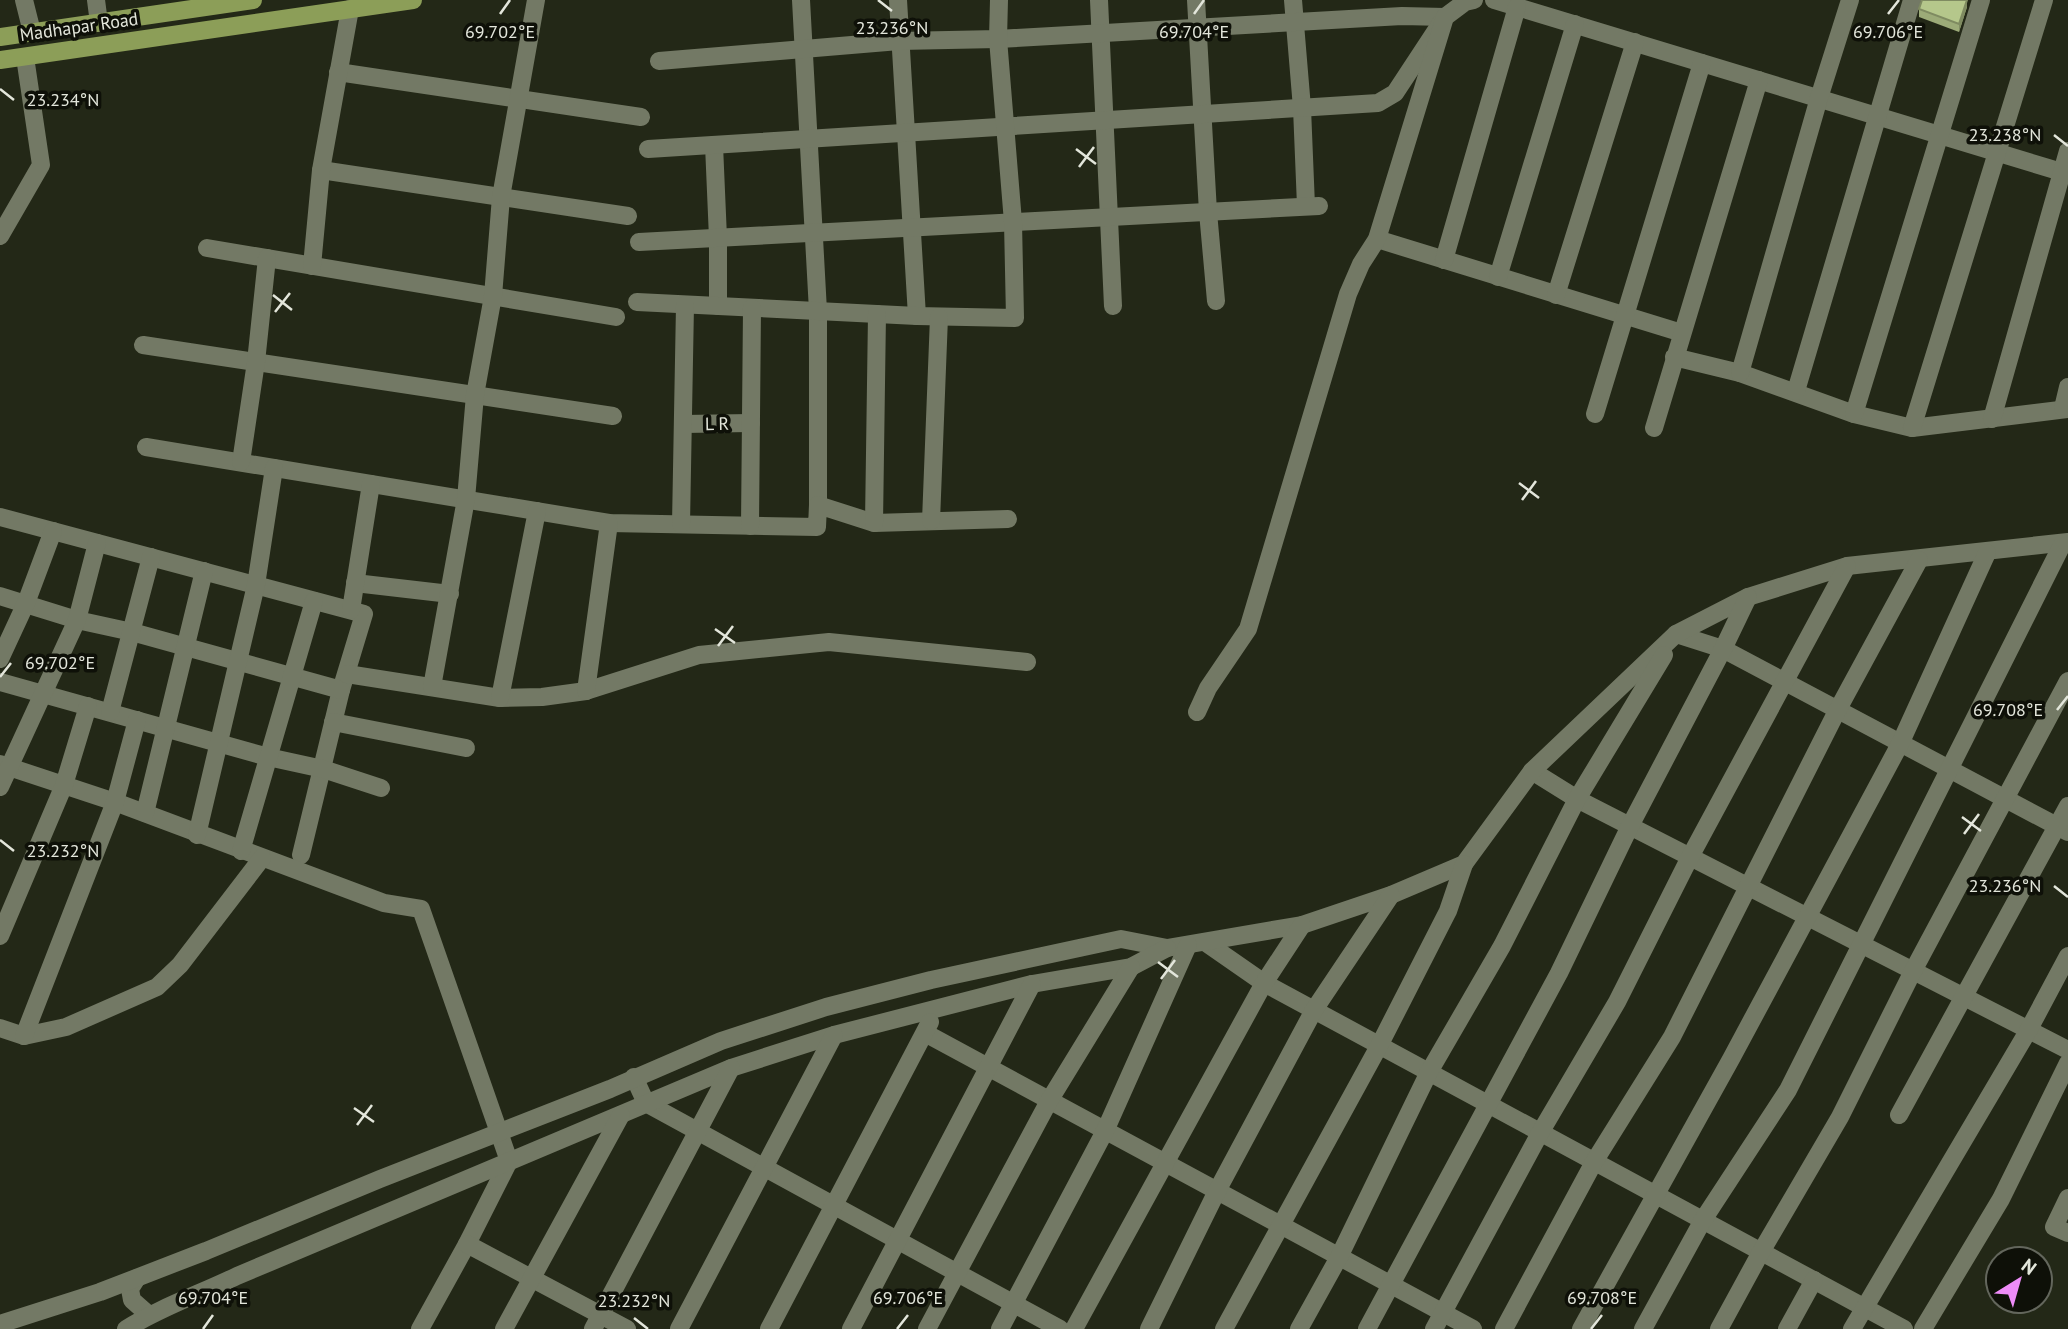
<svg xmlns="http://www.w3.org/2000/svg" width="2068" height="1329" font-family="'PT Sans',sans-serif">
  <rect width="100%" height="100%" fill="#232817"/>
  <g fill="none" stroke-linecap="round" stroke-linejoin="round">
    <g stroke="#737965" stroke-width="18">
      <path d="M 24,0 L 32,32"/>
      <path d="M 96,0 L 99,23"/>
      <path d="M 801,0 L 818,311 L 818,505"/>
      <path d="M 898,0 L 917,316"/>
      <path d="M 1099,0 L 1113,306"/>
      <path d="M 1196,0 L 1208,212 L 1216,301"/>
      <path d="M 1293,0 L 1302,108 L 1306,206"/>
      <path d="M 1494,0 L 2068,174"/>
      <path d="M 659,61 L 899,41 L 998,39 L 1402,16 L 1445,17"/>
      <path d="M 338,72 L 641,117"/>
      <path d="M 714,145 L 718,238 L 718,306"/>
      <path d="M 648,149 L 1378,103 L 1395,93 L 1445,17"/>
      <path d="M 321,170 L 628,216"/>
      <path d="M 0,236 L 41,165 L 25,57"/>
      <path d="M 1377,239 L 1682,333"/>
      <path d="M 639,242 L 1319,206"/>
      <path d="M 207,248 L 616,317"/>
      <path d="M 1444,260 L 1517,7"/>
      <path d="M 312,266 L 321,170 L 350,9"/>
      <path d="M 1498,277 L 1575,24"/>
      <path d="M 1556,295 L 1635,42"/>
      <path d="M 637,302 L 917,316 L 1015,318 L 1013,222 L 998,39 L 999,0"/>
      <path d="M 143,345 L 613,416"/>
      <path d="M 1674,357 L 1740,373 L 1854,414 L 1912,428 L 2068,409"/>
      <path d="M 1740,373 L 1819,98 L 1850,0"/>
      <path d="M 1796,391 L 1912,0"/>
      <path d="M 2063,408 L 2068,387"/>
      <path d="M 1595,414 L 1702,63"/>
      <path d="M 1854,414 L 1981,0"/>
      <path d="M 1992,419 L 2068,151"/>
      <path d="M 683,424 L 751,423"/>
      <path d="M 1654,428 L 1759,80"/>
      <path d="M 1912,428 L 2044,0"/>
      <path d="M 146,447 L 609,523 L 817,527 L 818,505 L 874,523 L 1008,519"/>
      <path d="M 241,462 L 256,362 L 267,258"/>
      <path d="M 0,517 L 364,614 L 341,690 L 301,855"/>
      <path d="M 931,521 L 939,317"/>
      <path d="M 874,523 L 877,314"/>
      <path d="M 681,524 L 685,305"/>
      <path d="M 750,526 L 752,308"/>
      <path d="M 355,583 L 450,594"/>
      <path d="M 0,596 L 77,620 L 132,632 L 341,690"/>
      <path d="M 351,610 L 371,484"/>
      <path d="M 1676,634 L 1723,649 L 2068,832"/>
      <path d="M 0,659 L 26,603 L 53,531"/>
      <path d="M 347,674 L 500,698 L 542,697 L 586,691 L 699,655 L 829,642 L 1027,662"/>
      <path d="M 0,682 L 268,757 L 323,769 L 381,788"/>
      <path d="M 432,687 L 466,499 L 475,395 L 493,296 L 501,197 L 536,0"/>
      <path d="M 586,691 L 609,523"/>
      <path d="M 500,698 L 537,511"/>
      <path d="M 110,712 L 151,557"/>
      <path d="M 1197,712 L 1208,688 L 1248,629 L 1348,294 L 1361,264 L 1377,239 L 1445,17 L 1465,2 L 1474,0"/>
      <path d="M 333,722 L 466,748"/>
      <path d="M 0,764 L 115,802 L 384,903 L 421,909 L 509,1161 L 467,1244 L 420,1329"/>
      <path d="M 1532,771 L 1577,799 L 2068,1050"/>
      <path d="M 0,787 L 77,620 L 97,543"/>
      <path d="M 145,813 L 204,571"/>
      <path d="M 197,835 L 256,585 L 274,468"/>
      <path d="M 241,851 L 314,601"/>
      <path d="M 0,936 L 64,785 L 88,706"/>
      <path d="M 1205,942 L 1264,983 L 1904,1329"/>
      <path d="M 0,1028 L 24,1036 L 66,1027 L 157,987 L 180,965 L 262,858"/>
      <path d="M 925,1033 L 1473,1329"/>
      <path d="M 24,1036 L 115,802 L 137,720"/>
      <path d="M 634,1077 L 646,1103 L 1060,1329"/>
      <path d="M 1899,1115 L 2068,806"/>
      <path d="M 2068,1198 L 2054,1227 L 2068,1233"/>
      <path d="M 467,1244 L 627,1329"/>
      <path d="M 137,1278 L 130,1289 L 132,1300 L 149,1315"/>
      <path d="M 0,1324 L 100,1292 L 206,1251 L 380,1179 L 610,1089 L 721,1041 L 826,1007 L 931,980 L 1121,939 L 1167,948 L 1302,925 L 1391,895 L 1464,864 L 1532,771 L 1676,634 L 1748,597 L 1847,566 L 2068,542"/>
      <path d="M 126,1329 C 161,1307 200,1294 237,1276 L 731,1068 L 834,1035 L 1032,984 L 1131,967 L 1167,948"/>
      <path d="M 504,1329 L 621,1115"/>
      <path d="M 593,1329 L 731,1068"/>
      <path d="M 679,1329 L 834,1035"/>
      <path d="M 769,1329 L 930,1022"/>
      <path d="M 851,1329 L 1032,984"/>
      <path d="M 927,1329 L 1049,1101 L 1131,967"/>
      <path d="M 1000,1329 L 1105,1131 L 1188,945"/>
      <path d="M 1074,1329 L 1264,983 L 1302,925"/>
      <path d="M 1149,1329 L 1217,1191 L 1314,1010 L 1391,895"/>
      <path d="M 1224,1329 L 1379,1046 L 1448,911 L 1464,864"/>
      <path d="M 1299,1329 L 1339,1257 L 1429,1072 L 1502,946 L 1577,799 L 1664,655"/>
      <path d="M 1367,1329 L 1559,973 L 1630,826 L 1723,649 L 1748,597"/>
      <path d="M 1434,1329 L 1540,1133 L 1617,1002 L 1690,857 L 1847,566"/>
      <path d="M 1504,1329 L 1594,1162 L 1672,1037 L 1837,711 L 1919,560"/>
      <path d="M 1581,1329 L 1731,1059 L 1900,744 L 1987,553"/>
      <path d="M 1643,1329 L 1703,1220 L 1788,1090 L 2063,543"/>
      <path d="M 1719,1329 L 1761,1252 L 1840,1117 L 1913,971 L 2068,681"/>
      <path d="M 1787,1329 L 1814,1280"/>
      <path d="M 1852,1329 L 2028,1031 L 2068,956"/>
      <path d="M 1923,1329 L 2001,1199 L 2068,1063"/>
    </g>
    <g stroke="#8c9e58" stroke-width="18">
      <path d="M 0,37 L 253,0"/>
      <path d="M 0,60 L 413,0"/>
    </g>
  </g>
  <path fill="#9cab78" d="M 1967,7 L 1959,32 L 1919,17 L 1919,9 Z"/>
  <path fill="#7f8b61" d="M 1967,0 L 1967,7 L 1959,32 L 1959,24 Z"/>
  <path fill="#b5c78b" stroke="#7f8b61" stroke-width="2" d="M 1922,0 L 1967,0 L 1959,24 L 1919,9 Z"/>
  <path fill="none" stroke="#e3e6db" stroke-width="2.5" d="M 878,0 L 892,11M 500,14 L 510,0M 1194,14 L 1204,0M 1888,14 L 1899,0M 0,89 L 14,100M 2054,135 L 2068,146M 1076,149 L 1096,164M 1079,167 L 1094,147M 273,295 L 292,310M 275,312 L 290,293M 1519,483 L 1539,498M 1522,500 L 1536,481M 715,629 L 735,643M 718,646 L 733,626M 0,677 L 11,663M 2057,710 L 2068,696M 1962,817 L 1981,831M 1964,834 L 1979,814M 0,840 L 14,851M 2054,886 L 2068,897M 1158,962 L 1178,977M 1161,979 L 1175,960M 354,1108 L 374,1122M 357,1125 L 372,1105M 634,1318 L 648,1329M 203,1329 L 213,1315M 897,1329 L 908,1315M 1591,1329 L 1602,1315"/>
  <g text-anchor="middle" stroke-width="7" stroke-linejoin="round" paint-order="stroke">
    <g font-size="18" fill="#e3e6db" stroke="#0e1008">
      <text transform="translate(79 27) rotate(-8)" y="6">Madhapar Road</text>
      <text transform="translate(717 424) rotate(-1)" y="6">L R</text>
    </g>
  </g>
  <g font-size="18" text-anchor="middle" fill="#e3e6db" stroke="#0e1008" stroke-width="7" stroke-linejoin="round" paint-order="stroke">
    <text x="892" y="34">23.236°N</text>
    <text x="500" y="38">69.702°E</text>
    <text x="1194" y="38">69.704°E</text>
    <text x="1888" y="38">69.706°E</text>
    <text x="63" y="106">23.234°N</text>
    <text x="2005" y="141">23.238°N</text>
    <text x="60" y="669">69.702°E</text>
    <text x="2008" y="716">69.708°E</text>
    <text x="63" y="857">23.232°N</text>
    <text x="2005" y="892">23.236°N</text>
    <text x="213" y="1304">69.704°E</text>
    <text x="908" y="1304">69.706°E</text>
    <text x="1602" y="1304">69.708°E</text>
    <text x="634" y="1307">23.232°N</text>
  </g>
  <g transform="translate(2019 1280) rotate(37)"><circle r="33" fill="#0e1008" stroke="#63665c" stroke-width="2"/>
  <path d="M0-5L12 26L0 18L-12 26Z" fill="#ee8cf8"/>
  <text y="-10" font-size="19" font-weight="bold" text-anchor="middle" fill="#e3e6db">N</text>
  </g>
</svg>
